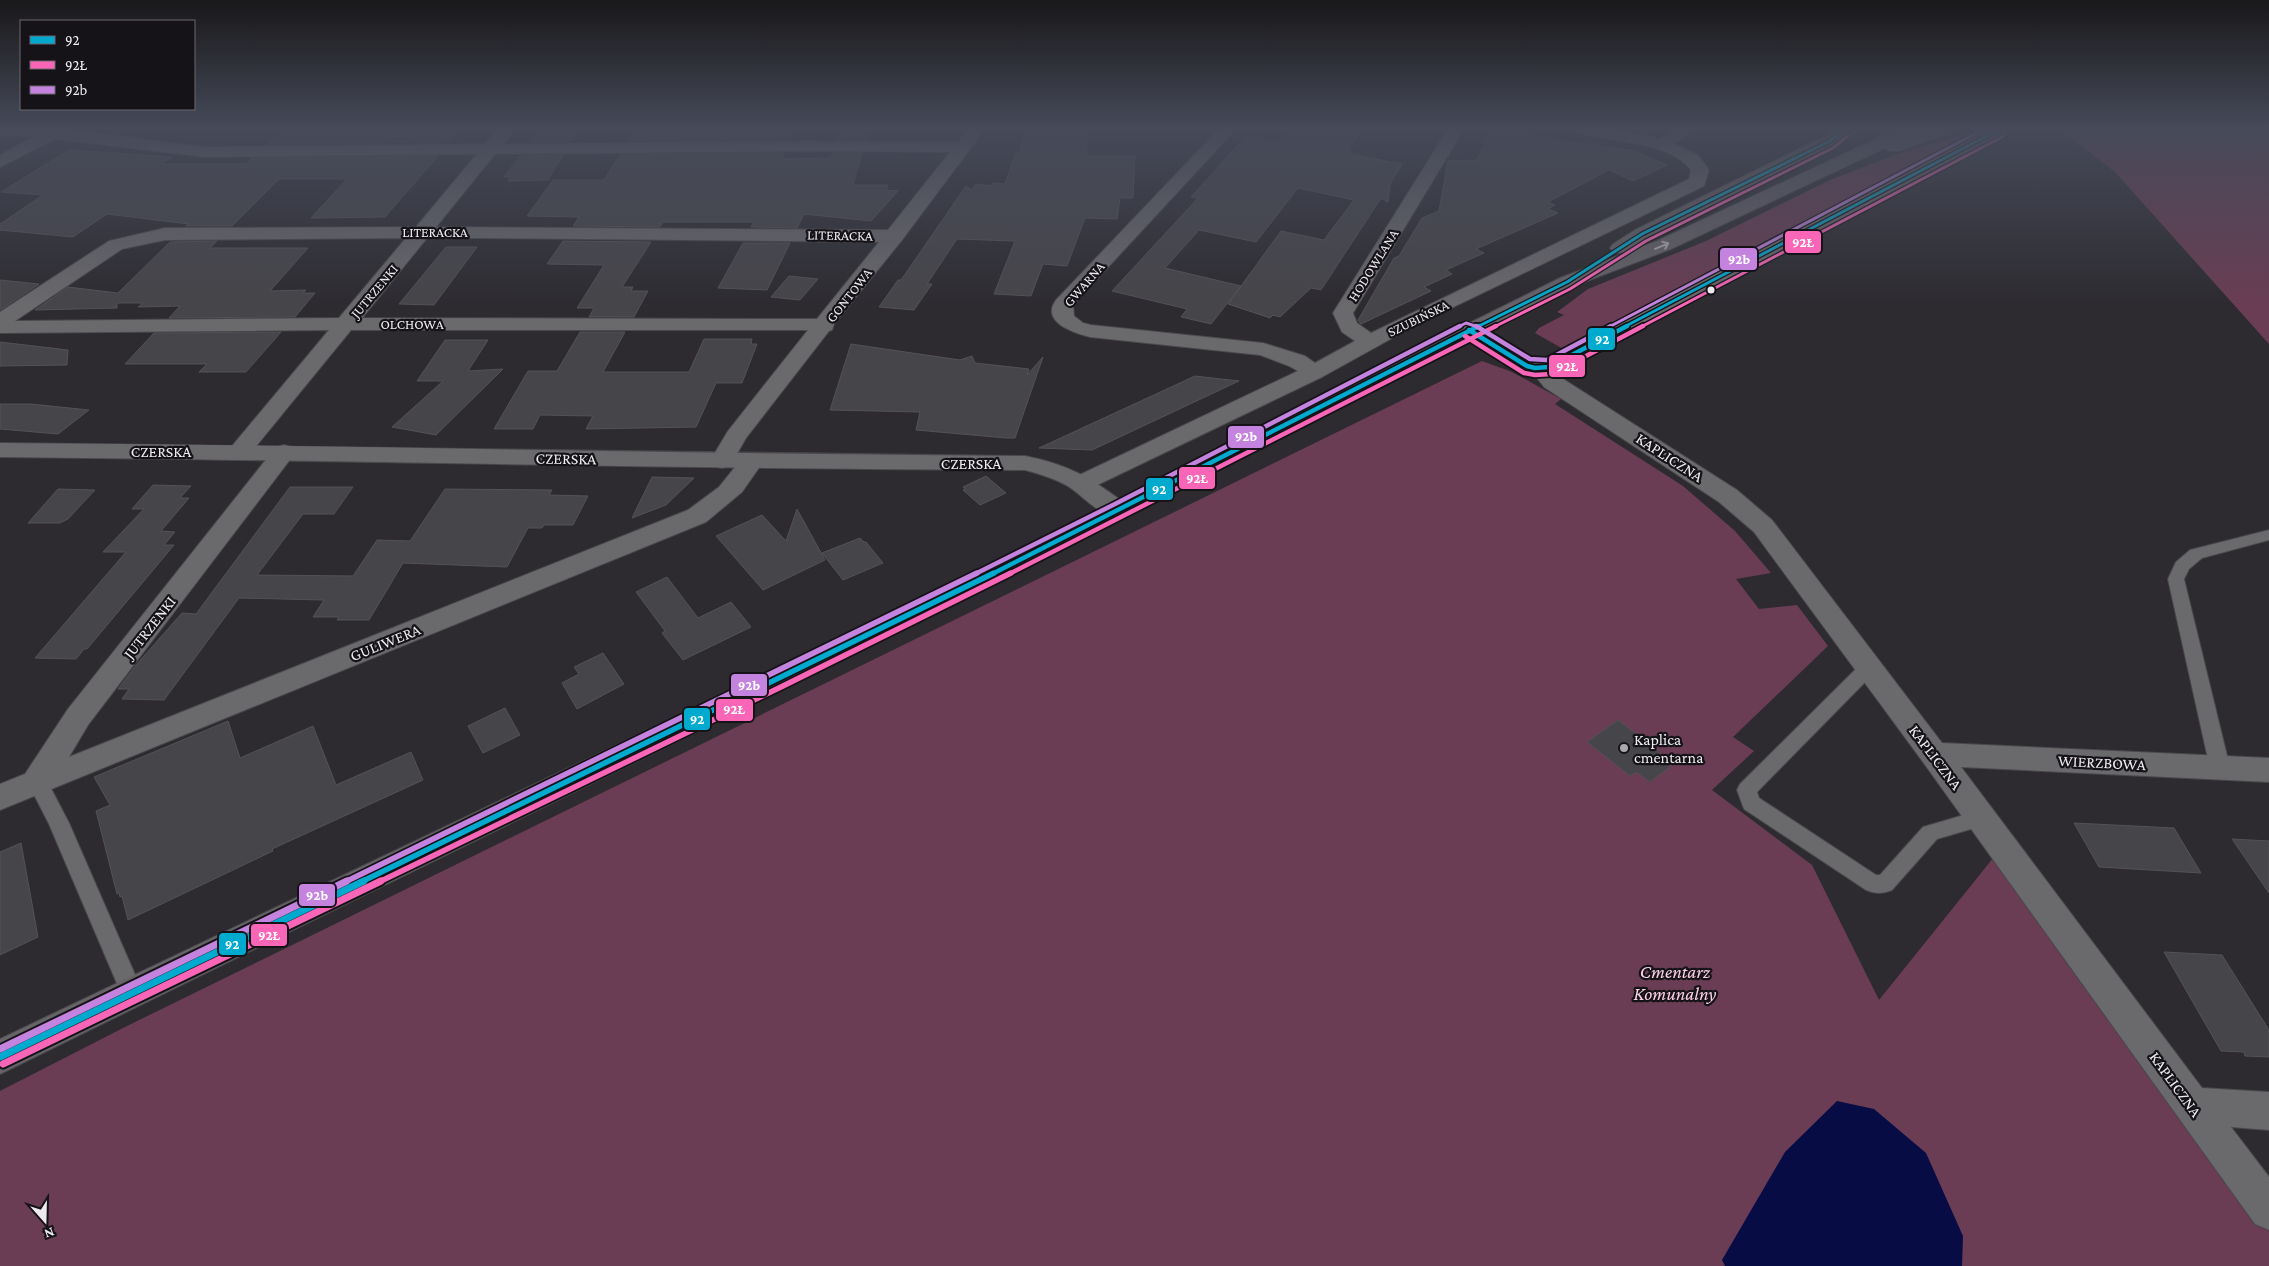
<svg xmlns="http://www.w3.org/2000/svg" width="2269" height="1266" font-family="'Crimson Pro',serif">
  <rect width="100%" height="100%" fill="#2d2b30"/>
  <g fill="#6a3d54">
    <path d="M 1980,129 L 1989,129 L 1782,232 L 1565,350 L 1535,333 L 1539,328 L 1564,315 L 1557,312 L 1588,289 L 1706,241 L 1830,180 L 1897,154 Z"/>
    <path d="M 2059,129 L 2269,129 L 2269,344 L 2115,172 Z"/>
    <path d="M 1482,361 L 1512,372 L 1561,399 L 1555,404 L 1683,486 L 1735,531 L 1771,573 L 1736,579 L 1759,609 L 1797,605 L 1828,646 L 1733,737 L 1754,751 L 1712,790 L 1812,865 L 1879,1000 L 2002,847 L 2269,1218 L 2269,1266 L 0,1266 L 0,1091 L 125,1027 Z"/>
  </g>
  <path fill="#070c45" d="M 1837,1101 L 1874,1109 L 1926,1153 L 1963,1236 L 1962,1266 L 1725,1266 L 1722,1260 L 1785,1152 Z"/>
  <g fill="#464549" stroke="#535256">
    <path d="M 284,129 L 462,129 L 450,142 L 267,144 Z"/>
    <path d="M 540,129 L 578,129 L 571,141 L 531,142 Z"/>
    <path d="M 636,129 L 793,129 L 789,139 L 628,141 Z"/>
    <path d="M 841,129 L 869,129 L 866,140 L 837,139 Z"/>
    <path d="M 1025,129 L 1088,129 L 1086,156 L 1135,156 L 1133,198 L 1120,198 L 1117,219 L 1085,218 L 1067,266 L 1043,264 L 1031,296 L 994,294 L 1015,241 L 957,239 L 927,284 L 932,284 L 914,310 L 879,307 L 898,280 L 901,280 L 966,186 L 972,190 L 976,184 L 991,186 L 993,183 L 1005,184 L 1016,152 L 1020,152 Z"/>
    <path d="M 1288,129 L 1363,129 L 1349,149 L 1351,150 L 1349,154 L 1402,164 L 1390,184 L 1388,202 L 1381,198 L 1321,290 L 1311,288 L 1280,317 L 1273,315 L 1270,318 L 1228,304 L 1281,231 L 1324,240 L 1354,200 L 1298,188 L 1256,242 L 1199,230 L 1165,268 L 1241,286 L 1211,324 L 1181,317 L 1187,309 L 1112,291 L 1198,198 L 1191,197 L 1246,136 L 1278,142 Z"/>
    <path d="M 1492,129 L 1626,150 L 1629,149 L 1667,165 L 1633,181 L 1609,170 L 1548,202 L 1555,205 L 1548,209 L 1558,213 L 1476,249 L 1484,253 L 1446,270 L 1452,274 L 1424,287 L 1431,291 L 1361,324 L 1358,320 L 1394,258 L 1399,256 L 1422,218 L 1439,211 L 1448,161 L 1477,160 Z"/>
    <path d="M 69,150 L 172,157 L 161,164 L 246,164 L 252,158 L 438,156 L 385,217 L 311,218 L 347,179 L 279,179 L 232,226 L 186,226 L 189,224 L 107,214 L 73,237 L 0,230 L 0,224 L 43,195 L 1,192 Z"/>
    <path d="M 784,153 L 782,159 L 831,158 L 833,153 L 862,153 L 853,185 L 888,185 L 886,190 L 898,191 L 871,221 L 804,214 L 797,228 L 751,227 L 754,222 L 663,222 L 660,227 L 573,226 L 579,217 L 527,216 L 553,180 L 604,180 L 620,155 Z"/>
    <path d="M 563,155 L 548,180 L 508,181 L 511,177 L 504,177 L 520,156 Z"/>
    <path d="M 217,241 L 210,248 L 308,248 L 270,291 L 306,290 L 303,293 L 315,293 L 295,317 L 169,318 L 180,306 L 138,307 L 143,303 L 117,303 L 117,308 L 35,310 L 68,287 L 118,293 L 170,242 Z"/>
    <path d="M 563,241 L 651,242 L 622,287 L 633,287 L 631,291 L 648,291 L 634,317 L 589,317 L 594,308 L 577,308 L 604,265 L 547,264 Z"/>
    <path d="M 743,243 L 790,243 L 767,290 L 718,288 Z"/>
    <path d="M 446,247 L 477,247 L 434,305 L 399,304 Z"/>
    <path d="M 789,276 L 818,279 L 800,300 L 771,297 Z"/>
    <path d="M 0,280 L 39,284 L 0,310 Z"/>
    <path d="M 281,332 L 246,372 L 199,372 L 207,364 L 125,364 L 154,333 Z"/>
    <path d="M 580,332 L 625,332 L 603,372 L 689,372 L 704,339 L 752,339 L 751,344 L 757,344 L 742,383 L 716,383 L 696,427 L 586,429 L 593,416 L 540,415 L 533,429 L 494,429 L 528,371 L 557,371 Z"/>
    <path d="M 445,340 L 488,340 L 468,371 L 503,369 L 436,435 L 392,427 L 443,381 L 417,381 Z"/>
    <path d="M 0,342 L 68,350 L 67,365 L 0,366 Z"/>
    <path d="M 851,344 L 960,360 L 972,356 L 975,363 L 1029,369 L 1027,375 L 1043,357 L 1015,438 L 1006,438 L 916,430 L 920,412 L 830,410 Z"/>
    <path d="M 1195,376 L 1239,381 L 1092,450 L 1039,448 Z"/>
    <path d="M 0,404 L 31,404 L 89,410 L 58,434 L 0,429 Z"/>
    <path d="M 986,476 L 1006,493 L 980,505 L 963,490 L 965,489 L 963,487 Z"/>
    <path d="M 652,477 L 694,478 L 666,505 L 632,518 Z"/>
    <path d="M 153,485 L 191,486 L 180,498 L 189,498 L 161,531 L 175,532 L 164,545 L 174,545 L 87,649 L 84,649 L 76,659 L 35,658 L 126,552 L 103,552 L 144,509 L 132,509 Z"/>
    <path d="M 290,487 L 353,487 L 334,514 L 303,514 L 257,575 L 353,576 L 377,540 L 410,541 L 445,489 L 552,490 L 549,495 L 588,496 L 573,525 L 544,525 L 542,528 L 528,528 L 507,567 L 403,563 L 369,620 L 337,620 L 339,617 L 313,617 L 324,600 L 239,598 L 164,700 L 122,699 L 129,689 L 118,689 L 136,665 L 182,613 L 196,614 Z"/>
    <path d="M 58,489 L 95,490 L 68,519 L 60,523 L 28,523 Z"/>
    <path d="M 797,509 L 825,560 L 763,590 L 716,536 L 762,515 L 786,541 Z"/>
    <path d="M 860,538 L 864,542 L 866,542 L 883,563 L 843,580 L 822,553 Z"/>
    <path d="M 667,577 L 698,618 L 731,602 L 751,627 L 683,660 L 662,633 L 665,631 L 636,592 Z"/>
    <path d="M 603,653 L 624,684 L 577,709 L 562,683 L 579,674 L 574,667 Z"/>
    <path d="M 505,708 L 520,735 L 483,753 L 468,726 Z"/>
    <path d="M 1618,720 L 1661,753 L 1656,756 L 1670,767 L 1650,782 L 1636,772 L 1630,776 L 1587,742 Z"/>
    <path d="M 228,721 L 240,758 L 313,726 L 336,785 L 411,752 L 423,780 L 272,849 L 273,851 L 128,920 L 122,896 L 120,897 L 119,893 L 117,894 L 96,811 L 110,805 L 94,777 Z"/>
    <path d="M 2074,823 L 2174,828 L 2201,873 L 2099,867 Z"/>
    <path d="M 2232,839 L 2269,841 L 2269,893 Z"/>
    <path d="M 21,843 L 38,937 L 0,955 L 0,852 Z"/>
    <path d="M 2164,952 L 2222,955 L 2269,1030 L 2269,1057 L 2245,1056 L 2244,1052 L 2221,1051 Z"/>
  </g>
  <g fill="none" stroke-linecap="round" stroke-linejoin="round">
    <defs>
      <g id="service">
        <path d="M 2269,530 L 2269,540 L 2202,558 L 2189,569 L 2184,579 L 2230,768 L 2227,773 L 2220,776 L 2213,773 L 2210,768 L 2168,579 L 2176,562 L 2190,550 Z"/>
        <path d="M 1869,660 L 1875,662 L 1878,667 L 1875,672 L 1757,792 L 1759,798 L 1876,875 L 1880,875 L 1923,827 L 1981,810 L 1988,812 L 1991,818 L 1988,824 L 1937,839 L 1892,890 C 1883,894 1875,894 1866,890 L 1744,809 L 1737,790 L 1740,784 L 1863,662 Z"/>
        <path d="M 37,773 L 44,775 L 69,823 L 143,993 L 140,1000 L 132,1003 L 124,1000 L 49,824 L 27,781 L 30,775 Z"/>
      </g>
      <g id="minor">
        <path d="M 0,129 L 65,129 L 205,147 L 485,144 L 498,129 L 515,129 L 504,144 L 808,141 L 958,142 L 968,129 L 985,129 L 902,240 L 834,324 L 832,330 L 829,331 L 746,438 L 730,466 L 722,468 L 714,466 L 710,461 L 728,431 L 808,330 L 351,330 L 248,456 L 240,458 L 232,456 L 228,451 L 232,446 L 329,330 L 0,333 L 0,312 L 109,241 L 165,228 L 416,227 L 477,154 L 205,157 L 55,139 L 0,167 L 0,155 L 33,137 L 0,135 ZM 808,151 L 950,152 L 888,230 L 436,227 L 495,154 ZM 406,238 L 339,318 L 15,321 L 122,249 L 165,240 ZM 427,238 L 477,238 L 879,242 L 817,319 L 362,318 Z"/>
        <path d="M 1219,129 L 1236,129 L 1073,305 L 1074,316 L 1083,323 L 1091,325 L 1263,343 L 1305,356 L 1315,363 L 1355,341 L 1342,332 L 1333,313 L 1448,129 L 1464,129 L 1353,313 L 1357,323 L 1371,333 L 1689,179 L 1691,170 C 1669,141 1610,141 1576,133 L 1574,129 L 1614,129 L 1659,139 L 1675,129 L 1695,129 L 1674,144 L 1698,155 L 1709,170 L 1704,186 L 1414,326 L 1322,377 L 1091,488 L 1082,491 L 1073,488 L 1070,483 L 1073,478 L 1298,371 L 1289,366 L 1260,355 L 1090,337 C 1074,333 1040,322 1056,300 Z"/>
        <path d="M 1541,362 L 1549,364 L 1560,377 L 1737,490 L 1772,520 L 1942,743 L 2269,758 L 2269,782 L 1961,767 L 2202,1088 L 2269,1092 L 2269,1130 L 2231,1127 L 2269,1177 L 2269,1230 L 2255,1224 L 1923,762 L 1754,532 L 1719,502 L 1544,387 L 1530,369 L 1533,364 Z"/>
        <path d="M 284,445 L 292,447 L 296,452 L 292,457 L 88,725 L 69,757 L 688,510 L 719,487 L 743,457 L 751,455 L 759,457 L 763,462 L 742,492 L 706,522 L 0,810 L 0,784 L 25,774 L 68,709 L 276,447 Z"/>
      </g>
      <g id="tertiary">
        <path d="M 1987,129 L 2008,129 L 2006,133 L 1557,372 C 1520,381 1491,353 1462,334 L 1458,330 L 1462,326 L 1469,324 L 1476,326 L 1535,361 L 1544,361 Z"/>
        <path d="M 0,443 C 342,445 683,454 1025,456 C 1070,465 1091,478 1127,505 L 1130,511 L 1127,517 C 1104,523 1085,496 1066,485 C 1053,478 1040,474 1025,470 C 683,469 342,460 0,457 Z"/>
      </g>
      <g id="secondary">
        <path d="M 1839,129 L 1860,129 L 1858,133 L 1649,238 C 1637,245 1627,256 1613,252 L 1610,248 L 1613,244 L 1635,230 Z"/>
        <path d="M 1897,129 L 1919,129 L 1913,134 L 1928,129 L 1953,129 L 1951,133 L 1899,151 L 1887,151 L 1885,148 L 1671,249 L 1574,286 L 1270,440 L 1127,517 L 790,686 L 0,1074 L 0,1039 L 770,672 L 1109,505 L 1254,430 L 1560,278 L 1657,241 Z"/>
      </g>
    </defs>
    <use href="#service" stroke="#49484b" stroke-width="2"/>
    <use href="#minor" stroke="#49484b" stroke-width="2"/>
    <use href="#tertiary" stroke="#49484b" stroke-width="2"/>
    <use href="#secondary" stroke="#49484b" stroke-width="2"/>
    <use href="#service" fill="#6a696c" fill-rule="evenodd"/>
    <use href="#minor" fill="#6a696c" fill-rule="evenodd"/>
    <use href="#tertiary" fill="#6a696c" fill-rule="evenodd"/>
    <use href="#secondary" fill="#666268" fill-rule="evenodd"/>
    <defs>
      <g id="bus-1-far3">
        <path d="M 1477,327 L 1567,282 L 1642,234 L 1830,141 L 1844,129"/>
        <path d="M 1624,327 L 2000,129"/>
      </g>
      <g id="bus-1-far2">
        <path d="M 1469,330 L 1527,366 L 1535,368 L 1549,367 L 1627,326"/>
        <path d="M 992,574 L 1479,326"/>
      </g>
      <path id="bus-1-far1" d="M 361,882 L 994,573"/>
      <path id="bus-1" d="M 0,1057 L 364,881"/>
      <g id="bus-2-far3">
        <path d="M 1494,327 L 1570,289 L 1646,241 L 1833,148 L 1849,135"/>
        <path d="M 1641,327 L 2004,136"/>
      </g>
      <g id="bus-2-far2">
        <path d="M 1465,336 L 1524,373 L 1535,375 L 1552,374 L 1643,326"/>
        <path d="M 1009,574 L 1496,326"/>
      </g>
      <path id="bus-2-far1" d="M 379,882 L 783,686 L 1011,573"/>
      <path id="bus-2" d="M 3,1064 L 381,881"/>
      <g id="bus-3-far3">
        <path d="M 1458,327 L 1466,323 L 1478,327"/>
        <path d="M 1609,327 L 1984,129"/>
      </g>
      <g id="bus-3-far2">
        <path d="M 1476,326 L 1530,359 L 1547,360 L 1611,326"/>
        <path d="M 975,574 L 1115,504 L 1460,326"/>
      </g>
      <path id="bus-3-far1" d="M 345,882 L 977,573"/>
      <path id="bus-3" d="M 0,1049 L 347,881"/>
    </defs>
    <use href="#bus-1-far3" stroke="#151317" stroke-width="5.5"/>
    <use href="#bus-1-far2" stroke="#151317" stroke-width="8"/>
    <use href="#bus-1-far1" stroke="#151317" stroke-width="9"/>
    <use href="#bus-1" stroke="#151317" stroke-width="11"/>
    <use href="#bus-2-far3" stroke="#151317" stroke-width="5.5"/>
    <use href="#bus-2-far2" stroke="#151317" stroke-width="8"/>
    <use href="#bus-2-far1" stroke="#151317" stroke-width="9"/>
    <use href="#bus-2" stroke="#151317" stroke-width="11"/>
    <use href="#bus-3-far3" stroke="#151317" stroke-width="5.5"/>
    <use href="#bus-3-far2" stroke="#151317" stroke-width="8"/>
    <use href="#bus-3-far1" stroke="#151317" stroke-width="9"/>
    <use href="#bus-3" stroke="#151317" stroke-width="11"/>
    <use href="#bus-1-far3" stroke="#00a9ce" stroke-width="3"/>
    <use href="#bus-1-far2" stroke="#00a9ce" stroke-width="4.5"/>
    <use href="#bus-1-far1" stroke="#00a9ce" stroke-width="5.5"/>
    <use href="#bus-1" stroke="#00a9ce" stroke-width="7"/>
    <use href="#bus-2-far3" stroke="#fa66b7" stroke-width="3"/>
    <use href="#bus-2-far2" stroke="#fa66b7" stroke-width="4.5"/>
    <use href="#bus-2-far1" stroke="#fa66b7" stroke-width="5.5"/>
    <use href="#bus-2" stroke="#fa66b7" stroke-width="7"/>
    <use href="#bus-3-far3" stroke="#c483df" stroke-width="3"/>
    <use href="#bus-3-far2" stroke="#c483df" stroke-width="4.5"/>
    <use href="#bus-3-far1" stroke="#c483df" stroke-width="5.5"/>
    <use href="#bus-3" stroke="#c483df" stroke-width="7"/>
  </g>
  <defs><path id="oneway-shaft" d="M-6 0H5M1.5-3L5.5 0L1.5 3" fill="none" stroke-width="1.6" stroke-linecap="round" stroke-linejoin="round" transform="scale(1.25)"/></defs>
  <use stroke="#b0adb3" href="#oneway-shaft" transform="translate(1662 246) rotate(-23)"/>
  <linearGradient id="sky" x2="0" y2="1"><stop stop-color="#19181a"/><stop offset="0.42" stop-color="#464a59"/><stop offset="1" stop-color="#464a59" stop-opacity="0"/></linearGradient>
  <rect width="2269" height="306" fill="url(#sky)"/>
  <circle fill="#edeaf0" stroke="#151317" stroke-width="2" cx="1711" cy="290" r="4.5"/>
  <circle fill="#aaa7ad" stroke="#151317" stroke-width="2" cx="1624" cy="748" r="5"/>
  <g text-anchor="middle" stroke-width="4.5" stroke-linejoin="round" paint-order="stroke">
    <g font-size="14" fill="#edeaf0" stroke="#151317">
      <text x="435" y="237">LITERACKA</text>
      <text transform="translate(840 235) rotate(1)" y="5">LITERACKA</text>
      <text transform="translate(1373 265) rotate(-58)" y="5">HODOWLANA</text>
      <text transform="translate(1084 284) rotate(-49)" y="5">GWARNA</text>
      <text transform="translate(374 291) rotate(-50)" y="5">JUTRZENKI</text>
      <text transform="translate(849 295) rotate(-52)" y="5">GONTOWA</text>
      <text transform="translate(1418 318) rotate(-26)" y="5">SZUBIŃSKA</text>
      <text x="412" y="329">OLCHOWA</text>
    </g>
    <g font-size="16" fill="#edeaf0" stroke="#151317">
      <text x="161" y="457">CZERSKA</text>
      <text transform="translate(1670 457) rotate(33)" y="6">KAPLICZNA</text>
      <text transform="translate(566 458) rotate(1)" y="6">CZERSKA</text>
      <text x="971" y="469">CZERSKA</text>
      <text transform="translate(149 627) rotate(-52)" y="6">JUTRZENKI</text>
      <text transform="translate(385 642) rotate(-22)" y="6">GULIWERA</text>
      <text transform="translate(1936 757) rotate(53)" y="6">KAPLICZNA</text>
      <text transform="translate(2102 762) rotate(3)" y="6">WIERZBOWA</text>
      <text transform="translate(2176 1084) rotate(54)" y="6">KAPLICZNA</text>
    </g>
    <g font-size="16" fill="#edeaf0" stroke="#151317" text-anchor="start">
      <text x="1634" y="745">Kaplica<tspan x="1634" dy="18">cmentarna</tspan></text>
    </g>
    <g font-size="19" font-style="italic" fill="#fdd1e6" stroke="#151317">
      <text x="1675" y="978">Cmentarz<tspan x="1675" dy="22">Komunalny</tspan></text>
    </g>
  </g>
  <g stroke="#151317" stroke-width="2">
    <rect x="1784" y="230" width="38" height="24" rx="5" fill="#fa66b7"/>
    <rect x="1719" y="247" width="39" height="24" rx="5" fill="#c483df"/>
    <rect x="1587" y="327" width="29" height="24" rx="5" fill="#00a9ce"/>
    <rect x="1548" y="354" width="38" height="24" rx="5" fill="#fa66b7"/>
    <rect x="1227" y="425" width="38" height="24" rx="5" fill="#c483df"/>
    <rect x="1178" y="466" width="38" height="24" rx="5" fill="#fa66b7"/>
    <rect x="1145" y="477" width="29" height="24" rx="5" fill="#00a9ce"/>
    <rect x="730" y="673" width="38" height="24" rx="5" fill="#c483df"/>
    <rect x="715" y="698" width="39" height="24" rx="5" fill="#fa66b7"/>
    <rect x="683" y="707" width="28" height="24" rx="5" fill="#00a9ce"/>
    <rect x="298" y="883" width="38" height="24" rx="5" fill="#c483df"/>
    <rect x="250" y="923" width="38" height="24" rx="5" fill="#fa66b7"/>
    <rect x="218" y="932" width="29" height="24" rx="5" fill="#00a9ce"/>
  </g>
  <g font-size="14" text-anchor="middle" font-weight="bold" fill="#fff">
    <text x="1803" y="247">92Ł</text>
    <text x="1739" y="264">92b</text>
    <text x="1602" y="344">92</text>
    <text x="1567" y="371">92Ł</text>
    <text x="1246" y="441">92b</text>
    <text x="1197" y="483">92Ł</text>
    <text x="1159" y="494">92</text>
    <text x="749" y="690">92b</text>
    <text x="734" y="714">92Ł</text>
    <text x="697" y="724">92</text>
    <text x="317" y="900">92b</text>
    <text x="269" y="940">92Ł</text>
    <text x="232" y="949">92</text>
  </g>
  <rect x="20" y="20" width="175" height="90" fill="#151317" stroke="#6b696e"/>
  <rect x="30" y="36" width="25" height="8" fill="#00a9ce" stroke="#6b696e"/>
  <text x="65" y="45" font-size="15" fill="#edeaf0">92</text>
  <rect x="30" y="61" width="25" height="8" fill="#fa66b7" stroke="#6b696e"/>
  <text x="65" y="70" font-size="15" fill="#edeaf0">92Ł</text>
  <rect x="30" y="86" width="25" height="8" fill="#c483df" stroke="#6b696e"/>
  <text x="65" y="95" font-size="15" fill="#edeaf0">92b</text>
  <g transform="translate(45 1221) rotate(160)" stroke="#151317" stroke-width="4" paint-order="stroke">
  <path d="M0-4L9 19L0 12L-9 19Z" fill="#edeaf0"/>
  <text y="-8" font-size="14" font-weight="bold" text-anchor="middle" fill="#edeaf0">N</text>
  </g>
</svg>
